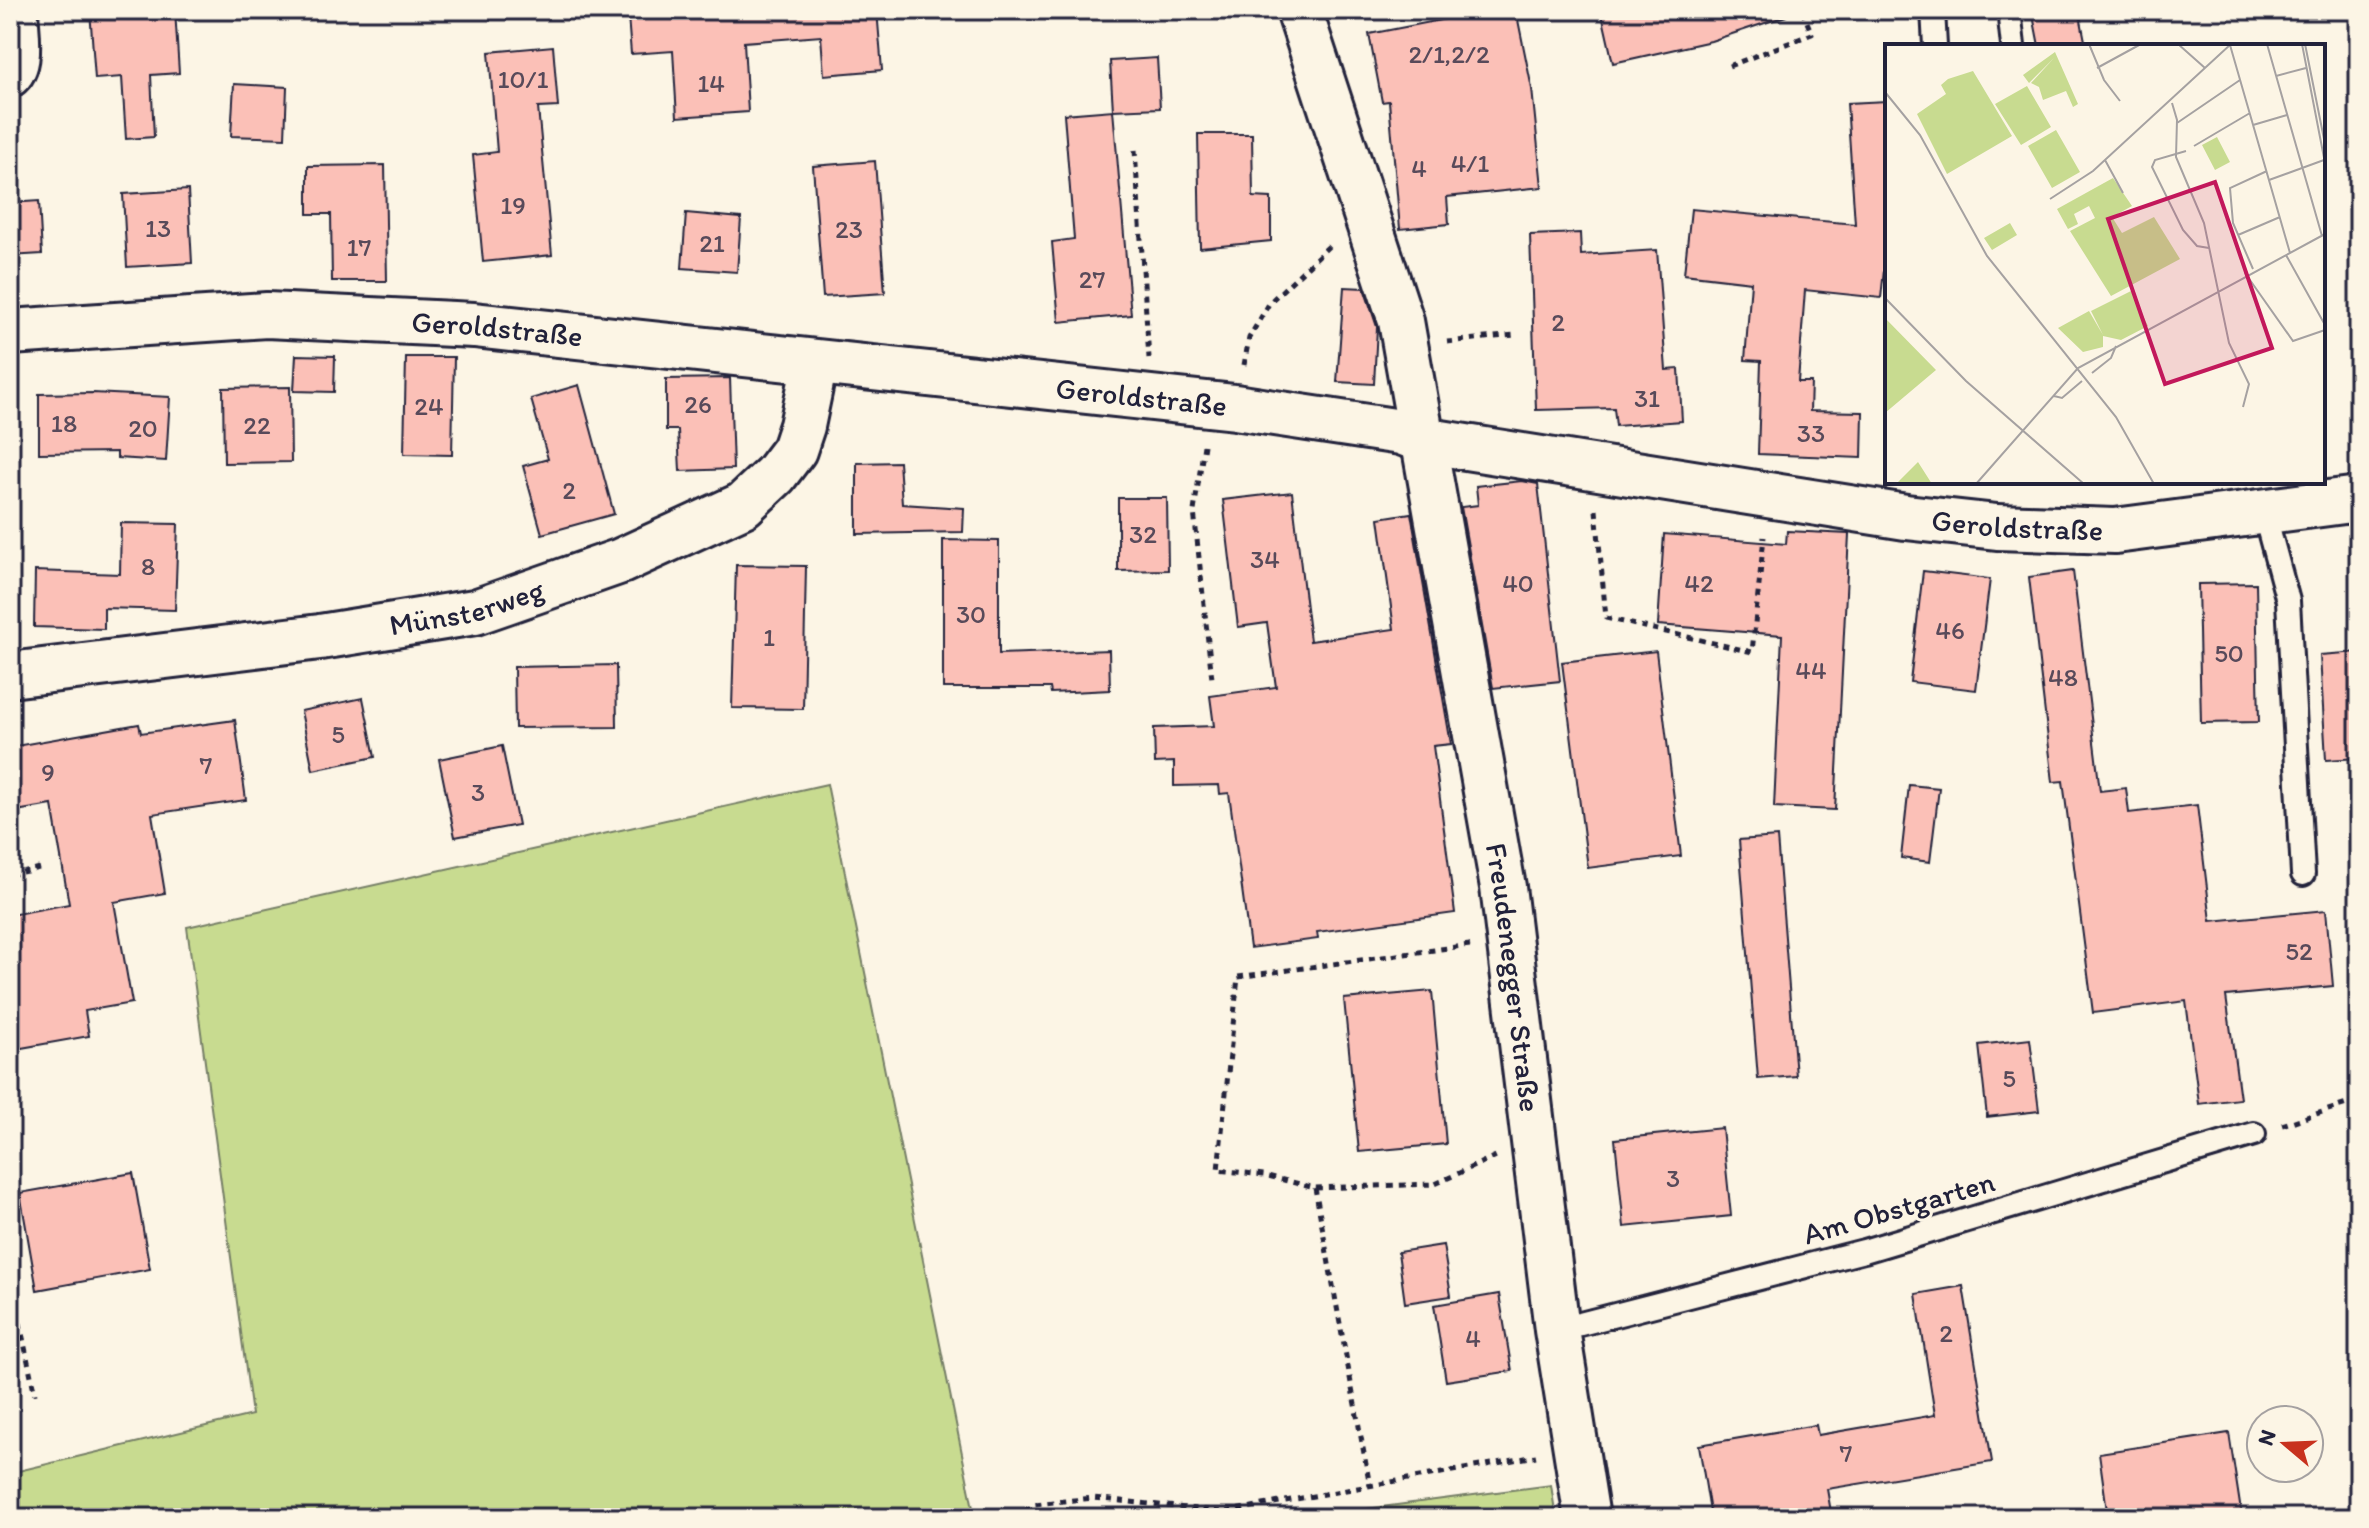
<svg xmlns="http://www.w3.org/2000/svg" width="2369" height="1528" font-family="Itim,sans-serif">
  <rect width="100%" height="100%" fill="#fcf5e5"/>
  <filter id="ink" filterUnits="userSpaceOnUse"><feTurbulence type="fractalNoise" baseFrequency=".0125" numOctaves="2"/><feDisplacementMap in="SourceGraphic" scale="16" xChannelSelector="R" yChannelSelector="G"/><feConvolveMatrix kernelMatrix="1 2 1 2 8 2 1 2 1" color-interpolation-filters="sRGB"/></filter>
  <g filter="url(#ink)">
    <g fill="#c8db90" stroke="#757e66" stroke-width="2">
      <path d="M 827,784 L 975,1518 L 10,1518 L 10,1473 L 252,1415 L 187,927 Z"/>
      <path d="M 1551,1485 L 1556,1518 L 1297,1518 Z"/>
    </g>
    <g fill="#fbc0b7" stroke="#22223b" stroke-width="2">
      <path d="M 90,10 L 175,10 L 179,73 L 151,75 L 154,137 L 126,139 L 122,77 L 95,79 Z"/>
      <path d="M 711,10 L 877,10 L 882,70 L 824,75 L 821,36 L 744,42 L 748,112 L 677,117 L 673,51 L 631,54 L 628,16 Z"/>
      <path d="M 1492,10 L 1516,10 L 1532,89 L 1542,187 L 1447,197 L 1449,224 L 1400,229 L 1389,101 L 1382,102 L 1369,34 Z"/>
      <path d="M 1601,10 L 1785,10 L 1786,16 L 1711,41 L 1613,63 Z"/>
      <path d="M 2032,10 L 2079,10 L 2086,46 L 2039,46 Z"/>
      <path d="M 553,46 L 558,107 L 538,108 L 552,255 L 483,262 L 473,155 L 497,152 L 489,52 Z"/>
      <path d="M 1157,58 L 1160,108 L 1113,110 L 1110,61 Z"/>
      <path d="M 234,84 L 287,87 L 285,138 L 231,136 Z"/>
      <path d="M 1887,101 L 1887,242 L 1881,298 L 1805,290 L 1798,382 L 1811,382 L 1810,411 L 1863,412 L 1862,458 L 1758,454 L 1761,361 L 1745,360 L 1751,282 L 1684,274 L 1691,209 L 1855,224 L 1847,103 Z"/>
      <path d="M 1113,110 L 1131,315 L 1059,322 L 1052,242 L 1074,239 L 1064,114 Z"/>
      <path d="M 1198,134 L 1252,134 L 1253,197 L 1271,198 L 1271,241 L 1200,248 Z"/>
      <path d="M 875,161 L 885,293 L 823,297 L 813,166 Z"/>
      <path d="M 385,165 L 387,281 L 332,281 L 331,214 L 308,214 L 308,166 Z"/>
      <path d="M 188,190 L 192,263 L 127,267 L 123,194 Z"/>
      <path d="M 39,201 L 42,254 L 10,256 L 10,203 Z"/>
      <path d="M 686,213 L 741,218 L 737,272 L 682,268 Z"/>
      <path d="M 1580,233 L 1581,255 L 1657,250 L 1666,370 L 1679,369 L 1682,421 L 1616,426 L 1614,408 L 1536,410 L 1530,235 Z"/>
      <path d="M 1344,287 L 1364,288 L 1377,327 L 1374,384 L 1337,382 Z"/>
      <path d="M 296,355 L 335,356 L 334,392 L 294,391 Z"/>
      <path d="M 406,357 L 454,357 L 452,455 L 404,454 Z"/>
      <path d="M 730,378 L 733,469 L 680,471 L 678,430 L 666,430 L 666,379 Z"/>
      <path d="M 579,385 L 614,514 L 542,534 L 523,466 L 548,459 L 531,399 Z"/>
      <path d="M 290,387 L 291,462 L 224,463 L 223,388 Z"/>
      <path d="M 93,393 L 170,397 L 166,461 L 117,458 L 117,452 L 39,453 L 39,394 Z"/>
      <path d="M 899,462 L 902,504 L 964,508 L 963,532 L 857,534 L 857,463 Z"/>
      <path d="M 1522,481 L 1538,484 L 1560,681 L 1493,688 L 1461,507 L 1478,505 L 1476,486 Z"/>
      <path d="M 1292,492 L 1310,641 L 1394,629 L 1379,518 L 1411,513 L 1451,744 L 1433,746 L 1455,913 L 1317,932 L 1318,939 L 1250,948 L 1229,793 L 1220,794 L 1219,785 L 1174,786 L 1174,762 L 1155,763 L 1154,728 L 1214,726 L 1210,696 L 1276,687 L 1267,623 L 1238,627 L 1223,500 Z"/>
      <path d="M 1118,498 L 1167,498 L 1168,570 L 1118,571 Z"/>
      <path d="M 121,523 L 178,524 L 175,610 L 104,608 L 104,629 L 34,627 L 35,571 L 120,574 Z"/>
      <path d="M 1787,531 L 1849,534 L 1835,810 L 1774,807 L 1782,635 L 1658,625 L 1664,534 L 1786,544 Z"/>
      <path d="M 943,540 L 999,541 L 999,654 L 1109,650 L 1110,690 L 1051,693 L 1050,688 L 943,688 Z"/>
      <path d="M 736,565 L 806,566 L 803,709 L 732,708 Z"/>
      <path d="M 1923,571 L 1990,579 L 1976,690 L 1910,682 Z"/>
      <path d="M 2073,571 L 2100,791 L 2126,788 L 2129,813 L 2197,805 L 2211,921 L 2326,910 L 2333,986 L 2226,996 L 2240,1099 L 2199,1104 L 2186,1001 L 2093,1013 L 2063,781 L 2053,782 L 2029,577 Z"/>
      <path d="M 2256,583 L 2259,722 L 2201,723 L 2198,584 Z"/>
      <path d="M 1656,651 L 1681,856 L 1588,868 L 1562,662 Z"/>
      <path d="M 2359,652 L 2359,758 L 2326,760 L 2320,655 Z"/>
      <path d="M 616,665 L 617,727 L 515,728 L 514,667 Z"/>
      <path d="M 363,698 L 375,757 L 313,770 L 301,711 Z"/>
      <path d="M 235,720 L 246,800 L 152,814 L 165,893 L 114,902 L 132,1003 L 85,1011 L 89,1036 L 10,1050 L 10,915 L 69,904 L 52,805 L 10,812 L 10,747 L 139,724 L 141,733 Z"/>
      <path d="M 502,746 L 518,825 L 455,837 L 439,759 Z"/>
      <path d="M 1909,785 L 1939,788 L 1930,862 L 1901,858 Z"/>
      <path d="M 1777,837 L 1796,1076 L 1758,1079 L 1739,840 Z"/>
      <path d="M 1432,991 L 1446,1144 L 1359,1152 L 1344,999 Z"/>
      <path d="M 2030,1039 L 2039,1111 L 1987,1117 L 1979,1045 Z"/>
      <path d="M 1722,1128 L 1731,1216 L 1624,1227 L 1615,1139 Z"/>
      <path d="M 133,1173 L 150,1269 L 37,1290 L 20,1193 Z"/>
      <path d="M 1443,1245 L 1451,1296 L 1405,1303 L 1398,1252 Z"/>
      <path d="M 1963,1286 L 1992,1462 L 1827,1489 L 1832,1518 L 1711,1518 L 1699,1445 L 1816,1425 L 1818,1435 L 1935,1415 L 1916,1294 Z"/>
      <path d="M 1499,1294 L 1512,1371 L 1446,1381 L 1434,1305 Z"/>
      <path d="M 2229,1433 L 2242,1518 L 2108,1518 L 2099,1453 Z"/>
    </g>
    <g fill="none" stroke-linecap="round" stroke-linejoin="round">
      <defs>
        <g id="service">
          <path d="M 1933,10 L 1935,46"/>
          <path d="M 2009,10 L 2013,46"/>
          <path d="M 10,87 C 36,74 27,34 26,10"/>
          <path d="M 2264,512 L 2288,601 L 2303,874"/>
          <path d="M 1557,1330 L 1864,1251 L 2254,1134"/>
        </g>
        <g id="minor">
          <path id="s1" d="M 1299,10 L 1401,321 L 1422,440 L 1906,517 L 1997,527 L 2115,531 L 2359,499"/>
          <path id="s2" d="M 10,675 L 320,637 L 475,612 L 621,561 L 743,505 L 775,475 L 794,450 L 802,426 L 815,363"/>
        </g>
        <g id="tertiary">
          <path id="s3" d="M 10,332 L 267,315 L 474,325 L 1235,407 L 1401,432 L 1422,440 L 1425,448 L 1503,887 L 1557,1330 L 1587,1518"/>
        </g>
      </defs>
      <use href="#service" stroke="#22223b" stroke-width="28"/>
      <use href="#minor" stroke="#22223b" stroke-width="50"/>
      <use href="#tertiary" stroke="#22223b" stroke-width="50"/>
      <g stroke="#22223b" stroke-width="5" stroke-dasharray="6 6" stroke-linecap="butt">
        <path d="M 1729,66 L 1812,34 L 1802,10"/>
        <path d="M 1135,150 L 1149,358"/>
        <path d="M 1447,342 L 1514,335"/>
        <path d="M 1244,365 L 1249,338 L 1270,302 L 1331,244"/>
        <path d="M 1204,445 L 1194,511 L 1212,679"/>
        <path d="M 1596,510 L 1606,618 L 1752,652 L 1764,537"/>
        <path d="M 10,875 L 39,868"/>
        <path d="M 1470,945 L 1238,977 L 1218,1170 L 1264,1175 L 1315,1188 L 1435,1184 L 1496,1156"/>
        <path d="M 2282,1125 L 2359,1100"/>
        <path d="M 1315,1188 L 1370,1486"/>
        <path d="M 10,1276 L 35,1395"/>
        <path d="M 1016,1518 L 1035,1504 L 1093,1498 L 1224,1512 L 1536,1456"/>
      </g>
      <use href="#service" stroke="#fcf5e5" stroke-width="22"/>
      <use href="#minor" stroke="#fcf5e5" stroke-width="44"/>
      <use href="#tertiary" stroke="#fcf5e5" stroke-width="44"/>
    </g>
  </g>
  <g text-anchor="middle" stroke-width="6" stroke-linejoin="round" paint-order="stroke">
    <g font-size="26" fill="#584a5a">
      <text x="1449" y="63">2/1,2/2</text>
      <text x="523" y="88">10/1</text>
      <text x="711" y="92">14</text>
      <text x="1470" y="172">4/1</text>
      <text x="1419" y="177">4</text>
      <text x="513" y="214">19</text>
      <text x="158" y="237">13</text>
      <text x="849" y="238">23</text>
      <text x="712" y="252">21</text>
      <text x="359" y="256">17</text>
      <text x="1092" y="288">27</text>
      <text x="1558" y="331">2</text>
      <text x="1647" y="407">31</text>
      <text x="698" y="413">26</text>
      <text x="429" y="415">24</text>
      <text x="64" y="432">18</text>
      <text x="257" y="434">22</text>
      <text x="143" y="437">20</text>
      <text x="1811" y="442">33</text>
      <text x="569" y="499">2</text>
      <text x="1143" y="543">32</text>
      <text x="1265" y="568">34</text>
      <text x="148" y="575">8</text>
      <text x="1518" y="592">40</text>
      <text x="1699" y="592">42</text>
      <text x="971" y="623">30</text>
      <text x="1950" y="639">46</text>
      <text x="769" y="646">1</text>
      <text x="2229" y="662">50</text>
      <text x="1811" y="679">44</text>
      <text x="2063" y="686">48</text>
      <text x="338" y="743">5</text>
      <text x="206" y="774">7</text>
      <text x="48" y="781">9</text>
      <text x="478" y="801">3</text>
      <text x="2299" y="960">52</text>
      <text x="2009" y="1087">5</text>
      <text x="1673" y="1187">3</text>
      <text x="1946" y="1342">2</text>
      <text x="1473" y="1347">4</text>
      <text x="1846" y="1462">7</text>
    </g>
    <g font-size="30" fill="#22223b" stroke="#fcf5e5">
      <text dy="10" stroke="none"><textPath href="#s3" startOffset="488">Geroldstraße</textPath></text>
      <text dy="10" stroke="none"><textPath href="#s3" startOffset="1136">Geroldstraße</textPath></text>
      <text dy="10" stroke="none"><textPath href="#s1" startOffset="1050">Geroldstraße</textPath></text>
      <text dy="10" stroke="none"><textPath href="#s2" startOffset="462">Münsterweg</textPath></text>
      <text dy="10" stroke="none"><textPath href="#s3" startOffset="1966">Freudenegger Straße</textPath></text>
      <text transform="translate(1899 1208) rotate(-16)" y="10">Am Obstgarten</text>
    </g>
  </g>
  <g transform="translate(1885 44)">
    <rect width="440" height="440" fill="#fcf5e5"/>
    <path d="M 170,8 L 193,60 L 188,63 L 181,47 L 158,56 L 154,43 L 146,39 L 169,14 L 144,39 L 138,31 ZM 88,27 L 127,92 L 62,130 L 32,70 L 61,50 L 56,41 L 63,35 ZM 142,42 L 166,83 L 136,101 L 110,60 ZM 171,86 L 195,128 L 167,144 L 143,102 ZM 332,93 L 345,118 L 330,126 L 317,101 ZM 228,134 L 247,162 L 227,173 L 237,189 L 269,173 L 295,215 L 226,252 L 185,187 L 210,174 L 204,162 L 189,170 L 193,180 L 183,185 L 172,165 ZM 125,179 L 132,191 L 107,206 L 99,194 ZM 246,247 L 263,282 L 236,296 L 218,292 L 218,303 L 198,308 L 173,284 L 204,267 L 218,291 L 206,267 ZM 0,274 L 51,326 L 0,369 ZM 33,418 L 47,440 L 11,440 Z" fill="#c8db90"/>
    <path fill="none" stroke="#a5a1a1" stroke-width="2" d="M 204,0 L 219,36 L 235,57M 293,0 L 320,24M 382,0 L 437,192M 417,0 L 440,119M 420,0 L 440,100M 345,1 L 405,209M 212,24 L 256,0M 391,32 L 421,24M 0,48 L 35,91 L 102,212 L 231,373 L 269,440M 287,59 L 292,76 L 291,113 L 319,179 L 344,299 L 364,340 L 358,363M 292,79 L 355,36M 368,81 L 402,71M 309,102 L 365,69M 301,107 L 270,116 L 267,123 L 298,186 L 312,202 L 324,204M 220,116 L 238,149M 384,136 L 439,116M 165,155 L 208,127 L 346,0M 353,191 L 395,173M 401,211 L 440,281M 368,225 L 348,179 L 345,144 L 382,127M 360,229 L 408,297 L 440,286M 0,254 L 81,337 L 199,440M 207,329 L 226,314 L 231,302M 169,352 L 177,354 L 197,337M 91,440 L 193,324 L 440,190"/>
    <path fill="#c2185b" fill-opacity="0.15" stroke="#c2185b" stroke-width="4" d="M 330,138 L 387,304 L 280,340 L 223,175 Z"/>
    <rect width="440" height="440" fill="none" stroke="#22223b" stroke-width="4"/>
  </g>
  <rect width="2369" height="1528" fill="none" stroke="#fcf5e5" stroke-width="40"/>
  <rect x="20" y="20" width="2329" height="1488" fill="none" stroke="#22223b" stroke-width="3" filter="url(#ink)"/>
  <g transform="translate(2285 1444) rotate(289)"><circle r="38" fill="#fcf5e5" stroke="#a5a1a1" stroke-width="2"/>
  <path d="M0-6L14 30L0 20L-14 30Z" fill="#c8321e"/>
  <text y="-12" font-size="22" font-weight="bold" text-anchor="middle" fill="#22223b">N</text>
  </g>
</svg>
